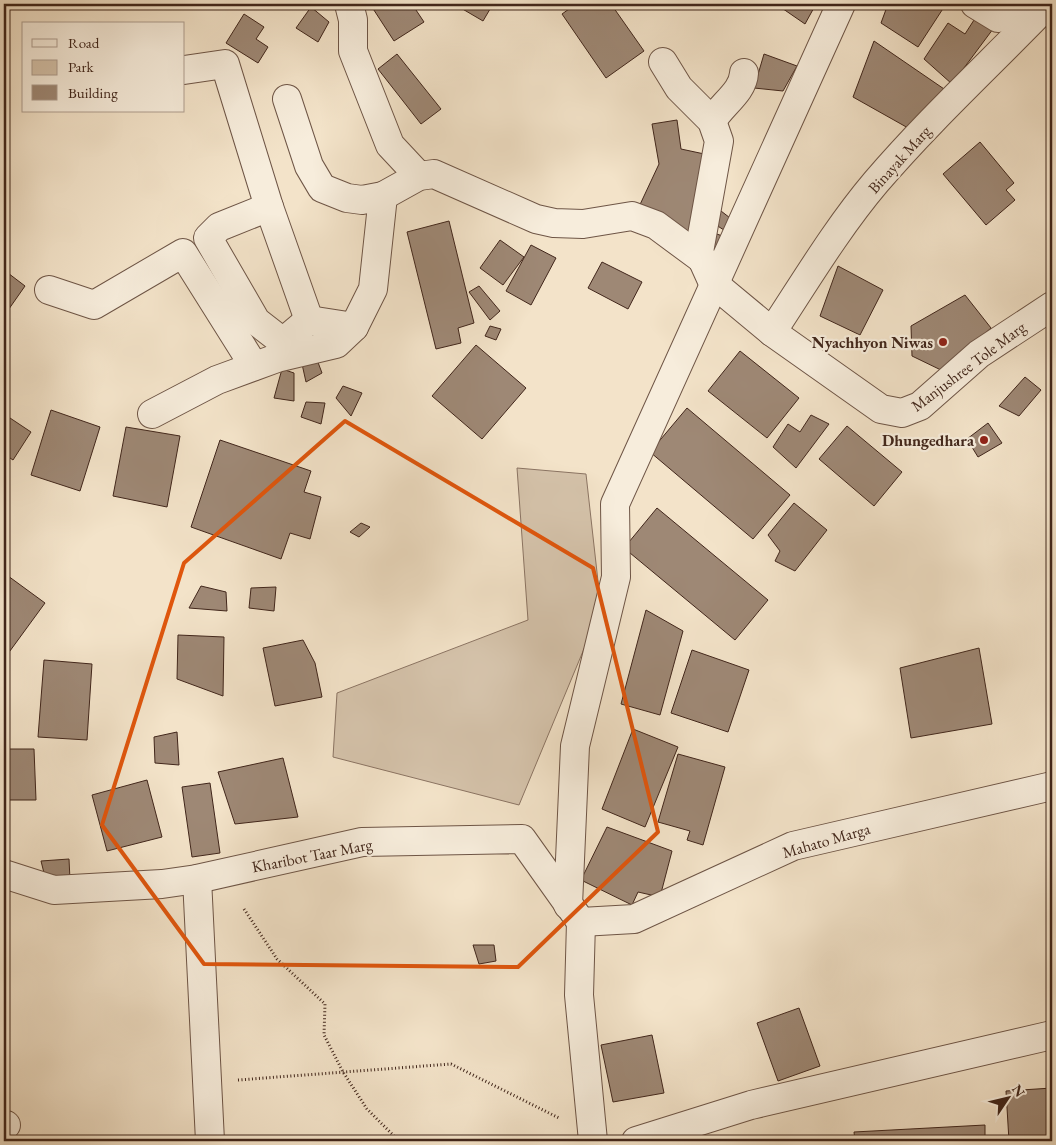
<svg xmlns="http://www.w3.org/2000/svg" width="1056" height="1145" font-family="'EB Garamond',serif">
  <rect width="100%" height="100%" fill="#f3e3c9"/>
  <filter id="stains"><feTurbulence type="fractalNoise" baseFrequency=".004" numOctaves="4"/><feColorMatrix values="0 0 0 0 .2 0 0 0 0 .09 0 0 0 0 .02 0 0 0 .5 -.17"/></filter>
  <radialGradient id="worn" r=".72"><stop offset=".6" stop-color="#630" stop-opacity="0"/><stop offset="1" stop-color="#630" stop-opacity=".3"/></radialGradient>
  <path fill="#d5c3ab" stroke="#8b7463" d="M 517,468 L 586,474 L 601,608 L 519,805 L 333,757 L 337,693 L 528,620 Z"/>
  <g fill="#9e8875" stroke="#41261b">
    <path d="M 370,4 L 412,4 L 424,22 L 394,41 Z"/>
    <path d="M 454,4 L 493,4 L 483,21 Z"/>
    <path d="M 576,4 L 611,4 L 644,51 L 606,78 L 562,14 Z"/>
    <path d="M 776,4 L 816,4 L 805,24 Z"/>
    <path d="M 888,4 L 946,4 L 918,47 L 881,23 Z"/>
    <path d="M 311,7 L 329,22 L 318,42 L 296,28 Z"/>
    <path d="M 244,14 L 264,27 L 256,39 L 268,47 L 258,63 L 226,43 Z"/>
    <path d="M 974,20 L 993,29 L 952,84 L 924,59 L 948,23 L 965,34 Z"/>
    <path d="M 874,41 L 947,91 L 917,133 L 853,97 Z"/>
    <path d="M 397,54 L 441,109 L 421,124 L 378,69 Z"/>
    <path d="M 764,54 L 797,66 L 783,91 L 754,88 Z"/>
    <path d="M 677,120 L 681,149 L 709,155 L 693,237 L 637,211 L 659,164 L 652,124 Z"/>
    <path d="M 980,142 L 1014,183 L 1006,190 L 1015,200 L 986,225 L 943,174 Z"/>
    <path d="M 721,211 L 734,221 L 727,232 L 713,223 Z"/>
    <path d="M 449,221 L 474,323 L 458,328 L 461,343 L 436,349 L 407,232 Z"/>
    <path d="M 714,233 L 728,238 L 722,255 L 708,251 Z"/>
    <path d="M 500,240 L 524,257 L 503,285 L 480,268 Z"/>
    <path d="M 531,245 L 556,258 L 531,305 L 506,291 Z"/>
    <path d="M 602,262 L 642,282 L 628,309 L 588,288 Z"/>
    <path d="M 838,266 L 883,290 L 860,335 L 820,316 Z"/>
    <path d="M 4,270 L 25,286 L 4,316 Z"/>
    <path d="M 479,286 L 500,311 L 490,320 L 469,292 Z"/>
    <path d="M 965,295 L 991,328 L 943,371 L 912,356 L 911,326 Z"/>
    <path d="M 490,326 L 501,329 L 496,340 L 485,336 Z"/>
    <path d="M 476,345 L 526,388 L 482,439 L 432,396 Z"/>
    <path d="M 740,351 L 799,398 L 767,438 L 708,391 Z"/>
    <path d="M 316,357 L 322,373 L 306,382 L 302,364 Z"/>
    <path d="M 282,369 L 294,373 L 294,401 L 274,398 Z"/>
    <path d="M 1025,377 L 1041,390 L 1019,416 L 999,406 Z"/>
    <path d="M 343,386 L 362,393 L 351,416 L 336,398 Z"/>
    <path d="M 306,402 L 325,403 L 321,424 L 301,417 Z"/>
    <path d="M 687,408 L 790,495 L 753,539 L 650,452 Z"/>
    <path d="M 51,410 L 100,427 L 80,491 L 31,475 Z"/>
    <path d="M 4,414 L 31,432 L 13,460 L 4,454 Z"/>
    <path d="M 811,415 L 829,424 L 796,468 L 773,447 L 788,424 L 800,432 Z"/>
    <path d="M 988,423 L 1002,443 L 978,457 L 967,439 Z"/>
    <path d="M 847,426 L 902,472 L 874,506 L 819,459 Z"/>
    <path d="M 126,427 L 180,436 L 167,507 L 113,496 Z"/>
    <path d="M 220,440 L 311,471 L 304,492 L 321,497 L 310,539 L 290,533 L 281,559 L 191,527 Z"/>
    <path d="M 794,503 L 827,530 L 795,571 L 775,561 L 780,551 L 768,535 Z"/>
    <path d="M 657,508 L 768,600 L 735,640 L 624,548 Z"/>
    <path d="M 361,523 L 370,527 L 359,537 L 350,532 Z"/>
    <path d="M 4,573 L 45,603 L 7,655 L 4,652 Z"/>
    <path d="M 201,586 L 226,592 L 227,611 L 189,608 Z"/>
    <path d="M 276,587 L 274,611 L 249,608 L 251,588 Z"/>
    <path d="M 646,610 L 683,631 L 660,715 L 621,704 Z"/>
    <path d="M 178,635 L 224,637 L 223,696 L 177,679 Z"/>
    <path d="M 303,640 L 315,663 L 322,697 L 275,706 L 263,648 Z"/>
    <path d="M 979,648 L 992,724 L 911,738 L 900,668 Z"/>
    <path d="M 692,650 L 749,670 L 728,732 L 671,713 Z"/>
    <path d="M 44,660 L 92,664 L 87,740 L 38,737 Z"/>
    <path d="M 633,729 L 678,747 L 645,827 L 602,809 Z"/>
    <path d="M 177,732 L 179,765 L 155,763 L 154,737 Z"/>
    <path d="M 4,749 L 34,749 L 36,800 L 4,800 Z"/>
    <path d="M 678,754 L 725,767 L 703,845 L 687,840 L 690,831 L 658,822 Z"/>
    <path d="M 283,758 L 298,817 L 235,824 L 218,772 Z"/>
    <path d="M 147,780 L 162,837 L 107,851 L 92,795 Z"/>
    <path d="M 210,783 L 220,853 L 192,857 L 182,787 Z"/>
    <path d="M 607,827 L 672,851 L 660,897 L 638,892 L 632,905 L 581,880 Z"/>
    <path d="M 69,859 L 70,880 L 46,881 L 41,861 Z"/>
    <path d="M 473,945 L 494,945 L 496,961 L 479,964 Z"/>
    <path d="M 799,1008 L 820,1066 L 778,1081 L 757,1023 Z"/>
    <path d="M 652,1035 L 664,1093 L 613,1102 L 601,1045 Z"/>
    <path d="M 1052,1088 L 1052,1141 L 1009,1141 L 1006,1091 Z"/>
    <path d="M 985,1125 L 985,1141 L 855,1141 L 854,1132 Z"/>
  </g>
  <g fill="none" stroke-linecap="round" stroke-linejoin="round">
    <defs>
      <g id="minor">
        <path d="M 349,4 L 353,20 L 353,51 L 390,145 L 419,176"/>
        <path d="M 975,4 L 998,18 L 1014,4"/>
        <path d="M 663,62 L 679,88 L 712,121 L 719,141 L 699,252 L 713,283 L 772,332 L 881,409 L 902,413 L 920,406 L 979,354 L 1052,306"/>
        <path d="M 184,70 L 225,64 L 269,207 L 219,227 L 208,238 L 256,321 L 283,342 L 309,320 L 354,327"/>
        <path d="M 287,99 L 309,166 L 322,188 L 347,198 L 362,200 L 383,196 L 419,176 L 434,174 L 536,219 L 554,223 L 583,224 L 632,216 L 656,225 L 702,259"/>
        <path d="M 712,121 C 722,104 743,92 744,73"/>
        <path d="M 269,207 L 309,320"/>
        <path d="M 49,290 L 94,305 L 183,253 L 254,366"/>
        <path d="M 772,332 C 805,282 837,228 876,182 C 930,119 991,63 1048,4"/>
        <path d="M 152,414 L 217,380 L 277,358 L 336,344 L 354,327 L 373,289 L 383,196"/>
        <path d="M 4,874 L 54,890 L 162,884 L 197,879 L 362,842 L 522,839 L 581,922"/>
        <path d="M 197,879 L 210,1141"/>
        <path d="M 568,905 L 575,746 L 616,577 L 615,504 L 841,4"/>
        <path d="M 581,922 L 634,919 L 793,846 L 1052,786"/>
        <path d="M 581,922 L 579,995 L 593,1141"/>
        <path d="M 4,1127 L 6,1125"/>
        <path d="M 636,1141 L 751,1105 L 1052,1035"/>
      </g>
    </defs>
    <use href="#minor" stroke="#6e5546" stroke-width="30"/>
    <g stroke="#41261b" stroke-width="3" stroke-dasharray="1 2.5" stroke-linecap="butt">
      <path d="M 244,909 L 277,959 L 325,1004 L 324,1035 L 343,1072 L 367,1109 L 399,1141"/>
      <path d="M 238,1080 L 451,1064 L 559,1118"/>
    </g>
    <use href="#minor" stroke="#f7eddc" stroke-width="28"/>
  </g>
  <path fill="none" stroke="#e0560d" stroke-width="4" stroke-linejoin="round" d="M 345,421 L 593,568 L 658,832 L 518,967 L 204,964 L 102,825 L 184,563 Z"/>
  <g fill="#8f2418" stroke="#f7eddc" stroke-width="2">
    <circle cx="943" cy="342" r="5"/>
    <circle cx="984" cy="440" r="5"/>
  </g>
  <g text-anchor="middle" stroke-width="4.5" stroke-linejoin="round" paint-order="stroke">
    <g font-size="16" fill="#41261b" stroke="#f7eddc">
      <text transform="translate(899 159) rotate(-48)" y="6">Binayak Marg</text>
      <text transform="translate(968 366) rotate(-37)" y="6">Manjushree Tole Marg</text>
      <text transform="translate(826 840) rotate(-16)" y="6">Mahato Marga</text>
      <text transform="translate(312 855) rotate(-11)" y="6">Kharibot Taar Marg</text>
    </g>
    <g font-size="16" font-weight="bold" fill="#41261b" stroke="#f7eddc" text-anchor="end">
      <text x="933" y="348">Nyachhyon Niwas</text>
      <text x="974" y="446">Dhungedhara</text>
    </g>
  </g>
  <rect width="1056" height="1145" fill="none" stroke="#f3e3c9" stroke-width="20"/>
  <rect x="5" y="5" width="1046" height="1135" fill="none" stroke="#41261b" stroke-width="2.5"/>
  <rect x="10" y="10" width="1036" height="1125" fill="none" stroke="#41261b"/>
  <rect x="22" y="22" width="162" height="90" fill="#f7eddc" stroke="#ae9d8f"/>
  <rect x="32" y="39" width="25" height="8" fill="#f7eddc" stroke="#ae9d8f"/>
  <text x="68" y="48" font-size="15" fill="#41261b">Road</text>
  <rect x="32" y="60" width="25" height="15" fill="#d5c3ab" stroke="#ae9d8f"/>
  <text x="68" y="72" font-size="15" fill="#41261b">Park</text>
  <rect x="32" y="85" width="25" height="15" fill="#9e8875" stroke="#ae9d8f"/>
  <text x="68" y="98" font-size="15" fill="#41261b">Building</text>
  <g transform="translate(1008 1098) rotate(55)" stroke="#f7eddc" stroke-width="4" paint-order="stroke">
  <path d="M0-4L9 19L0 12L-9 19Z" fill="#41261b"/>
  <text y="-8" font-size="14" font-weight="bold" text-anchor="middle" fill="#41261b">N</text>
  </g>
  <rect width="100%" height="100%" filter="url(#stains)"/>
  <rect width="100%" height="100%" fill="url(#worn)"/>
</svg>
